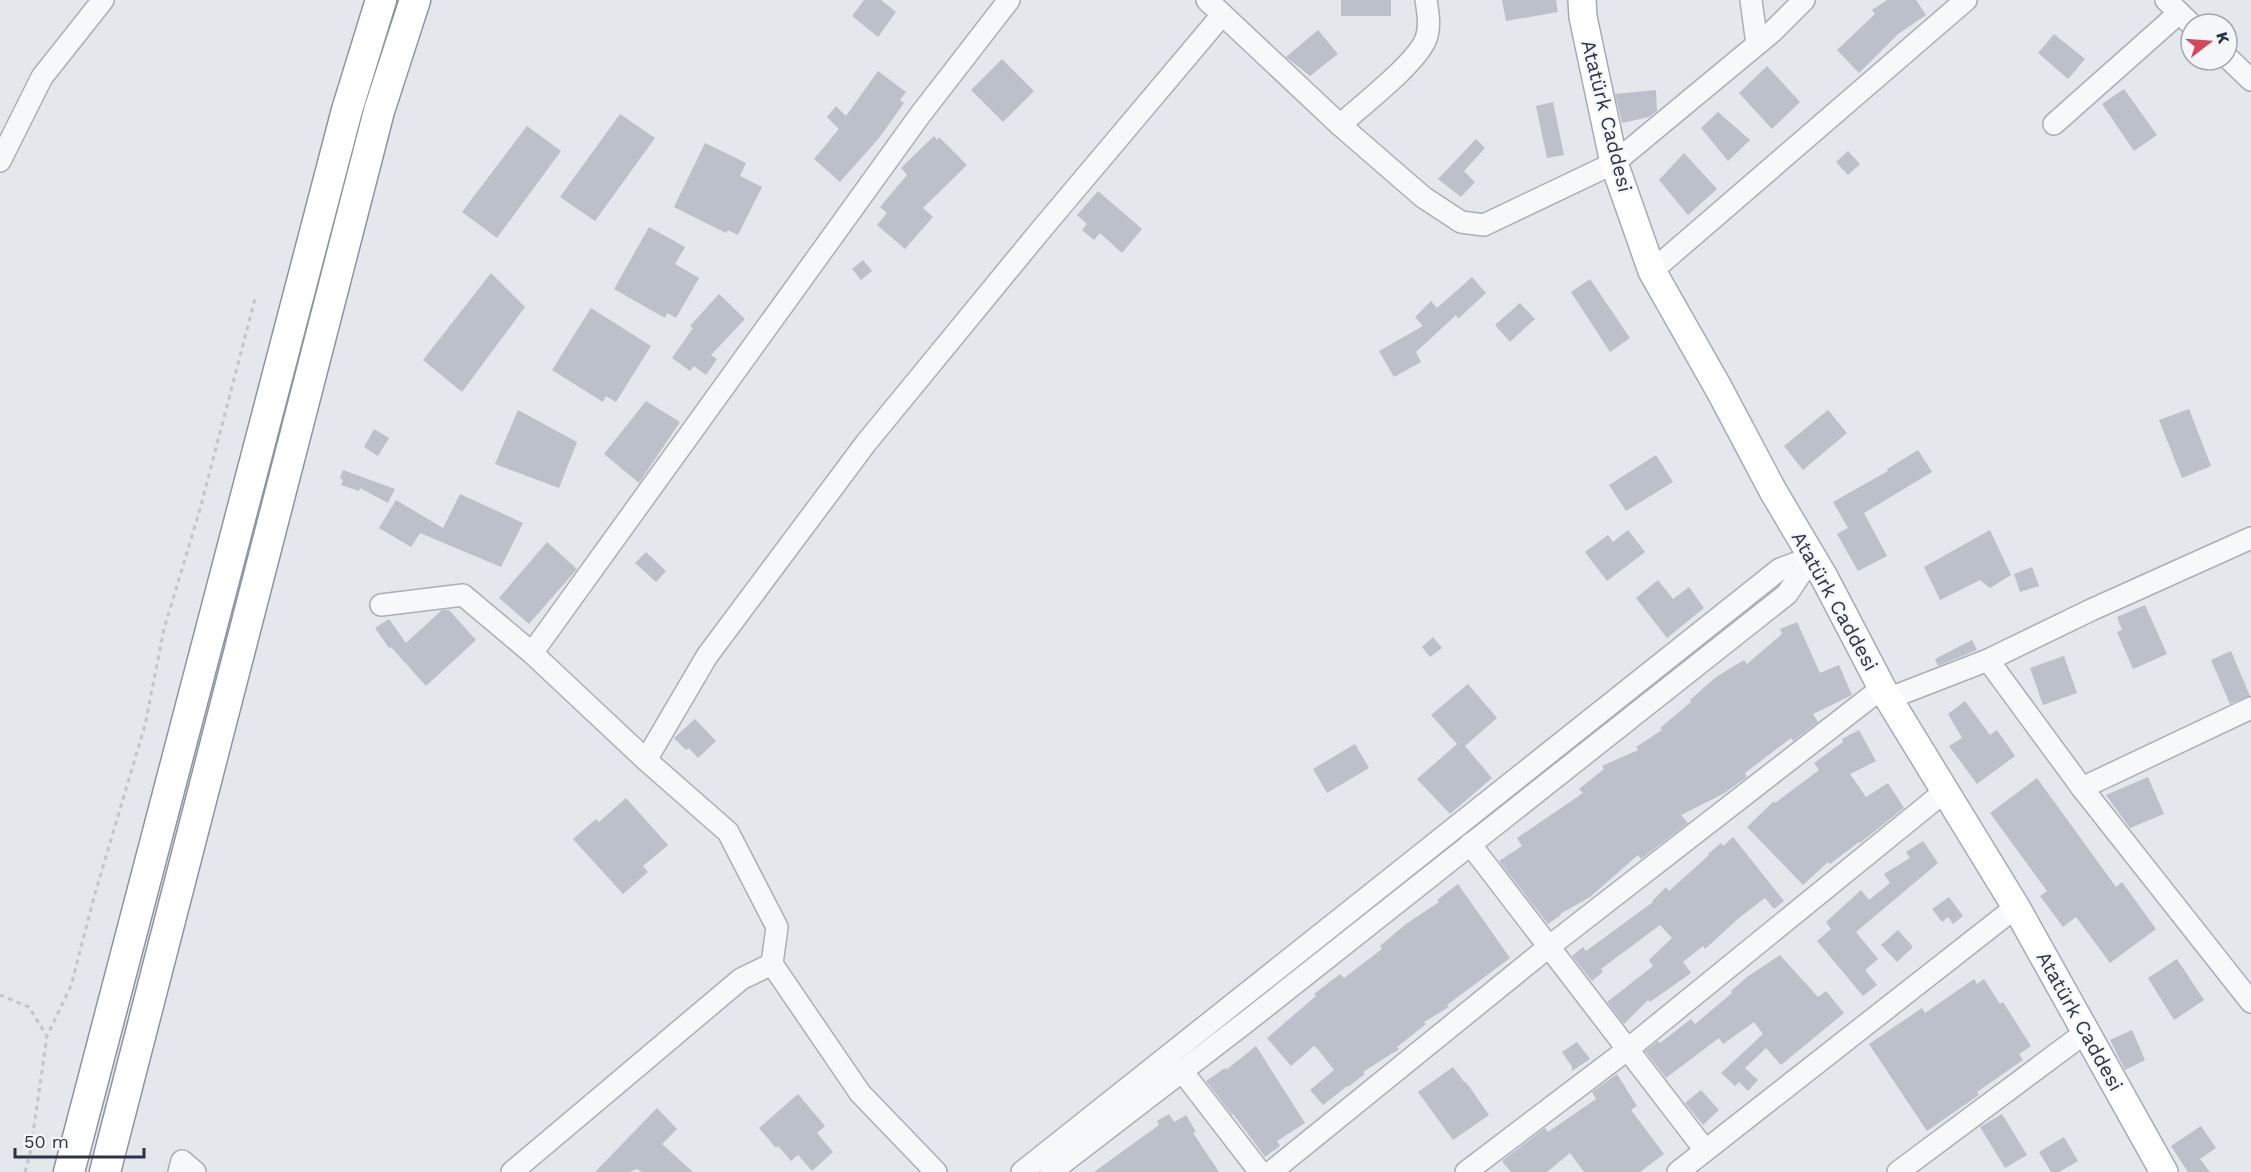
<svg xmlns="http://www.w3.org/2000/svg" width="2251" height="1172" font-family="'Work Sans',sans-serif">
  <rect width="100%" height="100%" fill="#e4e7ec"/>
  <g fill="#bbc0ca">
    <path d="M 864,0 L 881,0 L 896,12 L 878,37 L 852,16 Z"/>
    <rect x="1341" y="0" width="50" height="16"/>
    <path d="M 1502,0 L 1556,0 L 1558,12 L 1506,21 Z"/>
    <path d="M 1887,0 L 1916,0 L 1926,15 L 1898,34 L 1859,73 L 1837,50 L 1875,14 L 1872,10 Z"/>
    <path d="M 1318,30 L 1338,54 L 1310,76 L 1286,57 Z"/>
    <path d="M 2054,34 L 2085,59 L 2068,79 L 2038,53 Z"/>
    <path d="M 1002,59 L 1034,91 L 1003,122 L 971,90 Z"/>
    <path d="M 1767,66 L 1800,102 L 1772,129 L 1739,93 Z"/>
    <path d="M 878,71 L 906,92 L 900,100 L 904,103 L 879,138 L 840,182 L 814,159 L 839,129 L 827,117 L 836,106 L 846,116 Z"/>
    <path d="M 2124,89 L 2157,135 L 2134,151 L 2102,104 Z"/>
    <path d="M 1656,90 L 1657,111 L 1649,117 L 1622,123 L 1615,94 Z"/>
    <path d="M 1553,102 L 1564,155 L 1547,158 L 1536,106 Z"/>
    <path d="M 1718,112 L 1750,140 L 1728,161 L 1701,128 Z"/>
    <path d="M 620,114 L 655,138 L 595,221 L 560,197 Z"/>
    <path d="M 527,126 L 561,151 L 497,238 L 462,212 Z"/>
    <path d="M 934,136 L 937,140 L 939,137 L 967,165 L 923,208 L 933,217 L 905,249 L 877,225 L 887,213 L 880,207 L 907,175 L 901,168 Z"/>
    <path d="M 1476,139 L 1485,148 L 1464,171 L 1475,182 L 1461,197 L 1438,179 Z"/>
    <path d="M 705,143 L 746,163 L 740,176 L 762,187 L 738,235 L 728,230 L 726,233 L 674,207 Z"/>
    <path d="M 1848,151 L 1860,164 L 1848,175 L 1836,162 Z"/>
    <path d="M 1684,153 L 1717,189 L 1688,215 L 1659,180 Z"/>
    <path d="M 1098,191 L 1142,229 L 1122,253 L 1100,233 L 1094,240 L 1082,230 L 1087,224 L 1077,215 Z"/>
    <path d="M 649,227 L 685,247 L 675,264 L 699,278 L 676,318 L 667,313 L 665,318 L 614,289 Z"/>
    <path d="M 863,260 L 872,271 L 861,280 L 852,269 Z"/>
    <path d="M 491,273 L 525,307 L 462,392 L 423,360 Z"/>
    <path d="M 1472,277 L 1486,293 L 1458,319 L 1456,315 L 1416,352 L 1421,362 L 1394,377 L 1379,351 L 1423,326 L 1415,317 L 1431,301 L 1437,308 Z"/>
    <path d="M 1590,279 L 1630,338 L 1610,352 L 1571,292 Z"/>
    <path d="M 719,294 L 745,319 L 711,355 L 717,359 L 706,375 L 694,366 L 690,371 L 672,358 L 693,328 L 690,326 Z"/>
    <path d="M 1520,303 L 1535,319 L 1510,342 L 1495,325 Z"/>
    <path d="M 591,308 L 651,346 L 616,402 L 606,396 L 603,402 L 552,370 Z"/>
    <path d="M 646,401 L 680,422 L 639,483 L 604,454 Z"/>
    <path d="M 2189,409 L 2211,466 L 2182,478 L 2159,420 Z"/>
    <path d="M 518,410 L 577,442 L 559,488 L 495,464 Z"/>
    <path d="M 1828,410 L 1847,433 L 1803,470 L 1784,446 Z"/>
    <path d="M 374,429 L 389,438 L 378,456 L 364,447 Z"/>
    <path d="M 1918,450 L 1932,472 L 1864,513 L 1887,556 L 1858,571 L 1837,534 L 1848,528 L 1833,502 L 1888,471 L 1887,469 Z"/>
    <path d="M 1656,455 L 1673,482 L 1626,511 L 1609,485 Z"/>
    <path d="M 343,470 L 395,489 L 388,503 L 360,488 L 359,491 L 341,485 L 343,480 L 340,478 Z"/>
    <path d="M 460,494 L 523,523 L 501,567 L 420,533 L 411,547 L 379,528 L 396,500 L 443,528 Z"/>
    <path d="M 1628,530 L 1645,552 L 1607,581 L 1585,552 L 1608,535 L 1613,542 Z"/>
    <path d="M 1990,530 L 2011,575 L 1990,588 L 1980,580 L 1940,600 L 1924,567 Z"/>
    <path d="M 547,542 L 577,569 L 529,624 L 499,598 Z"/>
    <path d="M 646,552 L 666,571 L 656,582 L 635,563 Z"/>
    <path d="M 2032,567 L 2039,586 L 2020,592 L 2014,574 Z"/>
    <path d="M 1658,580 L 1673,599 L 1689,587 L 1704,608 L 1667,638 L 1636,598 Z"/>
    <path d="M 2145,605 L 2167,654 L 2133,669 L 2117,632 L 2122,630 L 2117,617 Z"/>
    <path d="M 442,610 L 449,610 L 476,640 L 426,686 L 391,647 L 389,648 L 375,628 L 389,619 L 406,643 Z"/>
    <path d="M 1797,622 L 1820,673 L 1839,665 L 1852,695 L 1813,714 L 1818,722 L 1793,741 L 1791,738 L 1745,773 L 1747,777 L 1723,794 L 1681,815 L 1688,823 L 1641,859 L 1638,855 L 1590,897 L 1560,914 L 1561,915 L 1548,924 L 1499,861 L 1522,846 L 1517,838 L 1583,793 L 1579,789 L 1604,769 L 1602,766 L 1638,750 L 1636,747 L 1662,730 L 1660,728 L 1691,702 L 1690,700 L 1716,677 L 1744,660 L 1747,664 L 1782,634 L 1780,629 Z"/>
    <path d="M 1433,637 L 1442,648 L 1430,657 L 1422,647 Z"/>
    <path d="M 1972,640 L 1977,650 L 1938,666 L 1935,659 Z"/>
    <path d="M 2231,651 L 2250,696 L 2230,704 L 2211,660 Z"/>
    <path d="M 2064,656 L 2077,693 L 2043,705 L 2030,668 Z"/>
    <path d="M 1468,684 L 1497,718 L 1465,746 L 1492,778 L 1450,814 L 1417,779 L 1457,744 L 1431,715 Z"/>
    <path d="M 1965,701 L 1990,735 L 1997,730 L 2015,756 L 1977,784 L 1949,746 L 1962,738 L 1948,714 Z"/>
    <path d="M 695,719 L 716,741 L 698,758 L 689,748 L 686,750 L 674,738 Z"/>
    <path d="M 1859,730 L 1876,761 L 1850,774 L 1866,797 L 1888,783 L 1904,808 L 1860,843 L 1859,842 L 1830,864 L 1828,862 L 1803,885 L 1747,827 L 1774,801 L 1775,803 L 1819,770 L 1814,763 L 1843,742 L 1842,739 Z"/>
    <path d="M 1355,744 L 1369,768 L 1327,793 L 1313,769 Z"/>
    <path d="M 2148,777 L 2164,814 L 2130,828 L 2106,795 Z"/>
    <path d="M 2037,778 L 2116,887 L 2122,882 L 2156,929 L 2110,963 L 2076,917 L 2063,927 L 2040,896 L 2047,891 L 1990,813 Z"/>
    <path d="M 626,798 L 668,845 L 643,866 L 648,872 L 623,894 L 573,839 L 596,819 L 599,822 Z"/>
    <path d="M 1733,837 L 1784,901 L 1774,909 L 1765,898 L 1739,918 L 1705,949 L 1703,946 L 1683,962 L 1691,973 L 1650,1002 L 1648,1000 L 1624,1024 L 1607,1002 L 1653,966 L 1649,960 L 1672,938 L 1660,925 L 1601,969 L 1603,972 L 1592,981 L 1572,956 L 1583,947 L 1586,951 L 1653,902 L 1652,901 L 1666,887 L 1669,891 L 1709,855 L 1708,854 L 1721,843 L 1723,846 Z"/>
    <path d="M 1923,841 L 1938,863 L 1856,932 L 1878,959 L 1865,970 L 1877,985 L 1863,996 L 1817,941 L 1831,929 L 1826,922 L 1861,890 L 1869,900 L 1890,883 L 1884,874 L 1910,858 L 1906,852 Z"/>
    <path d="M 1458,884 L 1510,958 L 1447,1005 L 1449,1007 L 1424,1022 L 1426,1024 L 1397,1047 L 1399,1049 L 1363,1072 L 1365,1074 L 1348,1087 L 1347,1086 L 1323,1105 L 1310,1090 L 1334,1070 L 1316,1047 L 1314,1046 L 1291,1066 L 1267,1038 L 1316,996 L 1314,994 L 1340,974 L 1344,978 L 1382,949 L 1380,946 L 1406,924 L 1439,902 L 1437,900 Z"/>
    <path d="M 1949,897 L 1963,916 L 1953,924 L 1948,917 L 1942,922 L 1932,909 Z"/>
    <path d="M 1898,930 L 1913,947 L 1897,962 L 1881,945 Z"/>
    <path d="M 1780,955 L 1818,997 L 1826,991 L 1844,1013 L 1781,1065 L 1766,1048 L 1745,1068 L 1758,1080 L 1748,1091 L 1739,1082 L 1735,1086 L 1721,1073 L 1763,1034 L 1754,1022 L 1723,1044 L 1719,1038 L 1666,1078 L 1645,1051 L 1658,1041 L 1660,1043 L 1691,1019 L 1695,1024 L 1732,993 L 1731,991 L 1747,977 Z"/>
    <path d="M 2177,959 L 2204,1000 L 2174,1020 L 2148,978 Z"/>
    <path d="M 1974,979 L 1977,984 L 1984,979 L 2000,1004 L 2003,1002 L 2031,1046 L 2019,1054 L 2023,1060 L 1977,1092 L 1979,1095 L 1927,1131 L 1869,1044 L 1922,1008 L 1925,1013 Z"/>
    <path d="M 2132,1030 L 2145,1060 L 2125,1070 L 2110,1040 Z"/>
    <path d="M 1577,1042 L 1590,1059 L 1572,1071 L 1572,1067 L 1562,1052 Z"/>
    <path d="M 1256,1046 L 1305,1123 L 1277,1141 L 1280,1146 L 1265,1157 L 1233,1114 L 1232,1115 L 1206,1081 L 1225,1068 L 1226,1070 Z"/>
    <path d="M 1453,1067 L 1465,1083 L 1466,1082 L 1489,1115 L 1453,1140 L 1418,1092 Z"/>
    <path d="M 1617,1074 L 1637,1106 L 1631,1110 L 1664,1154 L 1640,1172 L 1584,1172 L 1570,1153 L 1547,1172 L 1511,1172 L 1502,1161 L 1545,1128 L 1548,1132 L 1596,1099 L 1592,1092 Z"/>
    <path d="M 1701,1090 L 1719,1110 L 1703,1125 L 1685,1103 Z"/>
    <path d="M 798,1094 L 825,1126 L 817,1133 L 833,1152 L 812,1171 L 798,1155 L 791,1161 L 778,1146 L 776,1148 L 759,1128 Z"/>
    <path d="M 657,1108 L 677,1129 L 662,1144 L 693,1172 L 642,1172 L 637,1169 L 629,1172 L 595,1172 Z"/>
    <path d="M 1169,1114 L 1174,1122 L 1186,1115 L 1196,1132 L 1193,1133 L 1219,1172 L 1094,1172 L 1159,1125 L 1157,1121 Z"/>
    <path d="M 2002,1114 L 2027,1155 L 2005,1168 L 1980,1127 Z"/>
    <path d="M 2201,1126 L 2216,1148 L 2200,1159 L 2210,1172 L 2188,1172 L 2171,1146 Z"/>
    <path d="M 2064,1137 L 2078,1161 L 2059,1172 L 2051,1172 L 2039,1152 Z"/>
  </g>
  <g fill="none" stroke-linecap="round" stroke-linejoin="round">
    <defs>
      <g id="minor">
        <path d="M 1207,0 L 1340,125 L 1423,197 L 1461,222 L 1484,225 L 1614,163 L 1772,32 L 1804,0"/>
        <path d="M 1751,0 L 1757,44"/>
        <path d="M 2166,0 L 2191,24"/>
        <path d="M 2227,57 L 2251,80"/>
        <path d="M 2054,124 L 2179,13"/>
        <path d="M 1340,125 C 1361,106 1414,65 1425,41 C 1431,28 1428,13 1426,0"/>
        <path d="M 0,161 L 42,77 L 103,0"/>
        <path d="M 1652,271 L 1966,0"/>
        <path d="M 381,605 L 463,595 L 532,653 L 646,760 L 728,832 L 777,927 L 772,964 L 860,1093 L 936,1172"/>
        <path d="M 532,653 L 920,115 L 1009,0"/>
        <path d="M 1988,660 L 2082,788 L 2251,1002"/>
        <path d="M 1890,698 L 1988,660 L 2091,610 L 2251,538"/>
        <path d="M 646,760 L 707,656 L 866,443 L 1040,231 L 1222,15"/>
        <path d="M 2082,788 L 2251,708"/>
        <path d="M 1470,844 L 1705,1150"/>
        <path d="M 1182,1071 L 1260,1172"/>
        <path d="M 179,1172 L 182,1161 L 195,1172"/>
        <path d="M 512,1172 L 741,979 L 772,964"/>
        <path d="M 1022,1172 L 1780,569 L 1812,557"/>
        <path d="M 1051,1172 L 1250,1019 L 1787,594 L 1812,557"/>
        <path d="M 1271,1172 L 1546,949 L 1882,688"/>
        <path d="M 1466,1172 L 1628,1049 L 1944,792"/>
        <path d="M 1678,1172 L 2016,907"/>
        <path d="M 1898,1172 L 2086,1032"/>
      </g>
      <path id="major" d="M 1582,0 L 1583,17 L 1614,163 L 1652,271 L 1719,389 L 1773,491 L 1824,577 L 1882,688 L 2016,907 L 2164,1172"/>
      <g id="highway">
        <path d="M 69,1172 L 347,110 L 381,0"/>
        <path d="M 105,1172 L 379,111 L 415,0"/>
      </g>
    </defs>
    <use href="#minor" stroke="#a9aeb7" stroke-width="24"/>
    <use href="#major" stroke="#a3abb8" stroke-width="30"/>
    <use href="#highway" stroke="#8b94a3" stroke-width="33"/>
    <g stroke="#c2c5cb" stroke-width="3" stroke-dasharray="4.5 4.5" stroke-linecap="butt">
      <path d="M 0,995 L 29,1007 L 46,1035"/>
      <path d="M 25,1172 L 30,1154 L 47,1036 L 71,986 L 94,897 L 145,725 L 164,629 L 200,509 L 256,295"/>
    </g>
    <use href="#minor" stroke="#f7f8fa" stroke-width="21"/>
    <use href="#major" stroke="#fff" stroke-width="27"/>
    <use href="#highway" stroke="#fff" stroke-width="30"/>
  </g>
  <g text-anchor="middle" stroke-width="4.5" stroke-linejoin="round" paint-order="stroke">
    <g font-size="20" fill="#2b3445" stroke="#f4f6f9">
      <text transform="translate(1607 116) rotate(76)" y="7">Atatürk Caddesi</text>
      <text transform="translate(1835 601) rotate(61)" y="7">Atatürk Caddesi</text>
      <text transform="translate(2080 1021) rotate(61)" y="7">Atatürk Caddesi</text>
    </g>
  </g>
  <g transform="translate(2209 42) rotate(73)"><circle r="28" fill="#f4f6f9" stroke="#a4a8b1" stroke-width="1.5"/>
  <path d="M0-4.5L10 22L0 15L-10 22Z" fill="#d1495b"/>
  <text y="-9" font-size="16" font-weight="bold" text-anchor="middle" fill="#2b3445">K</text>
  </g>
  <path d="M15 1148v9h129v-9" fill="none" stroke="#2b3445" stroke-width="3"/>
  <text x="24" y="1148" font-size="18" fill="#2b3445" stroke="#f4f6f9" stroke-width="4.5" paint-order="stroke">50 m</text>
</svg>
